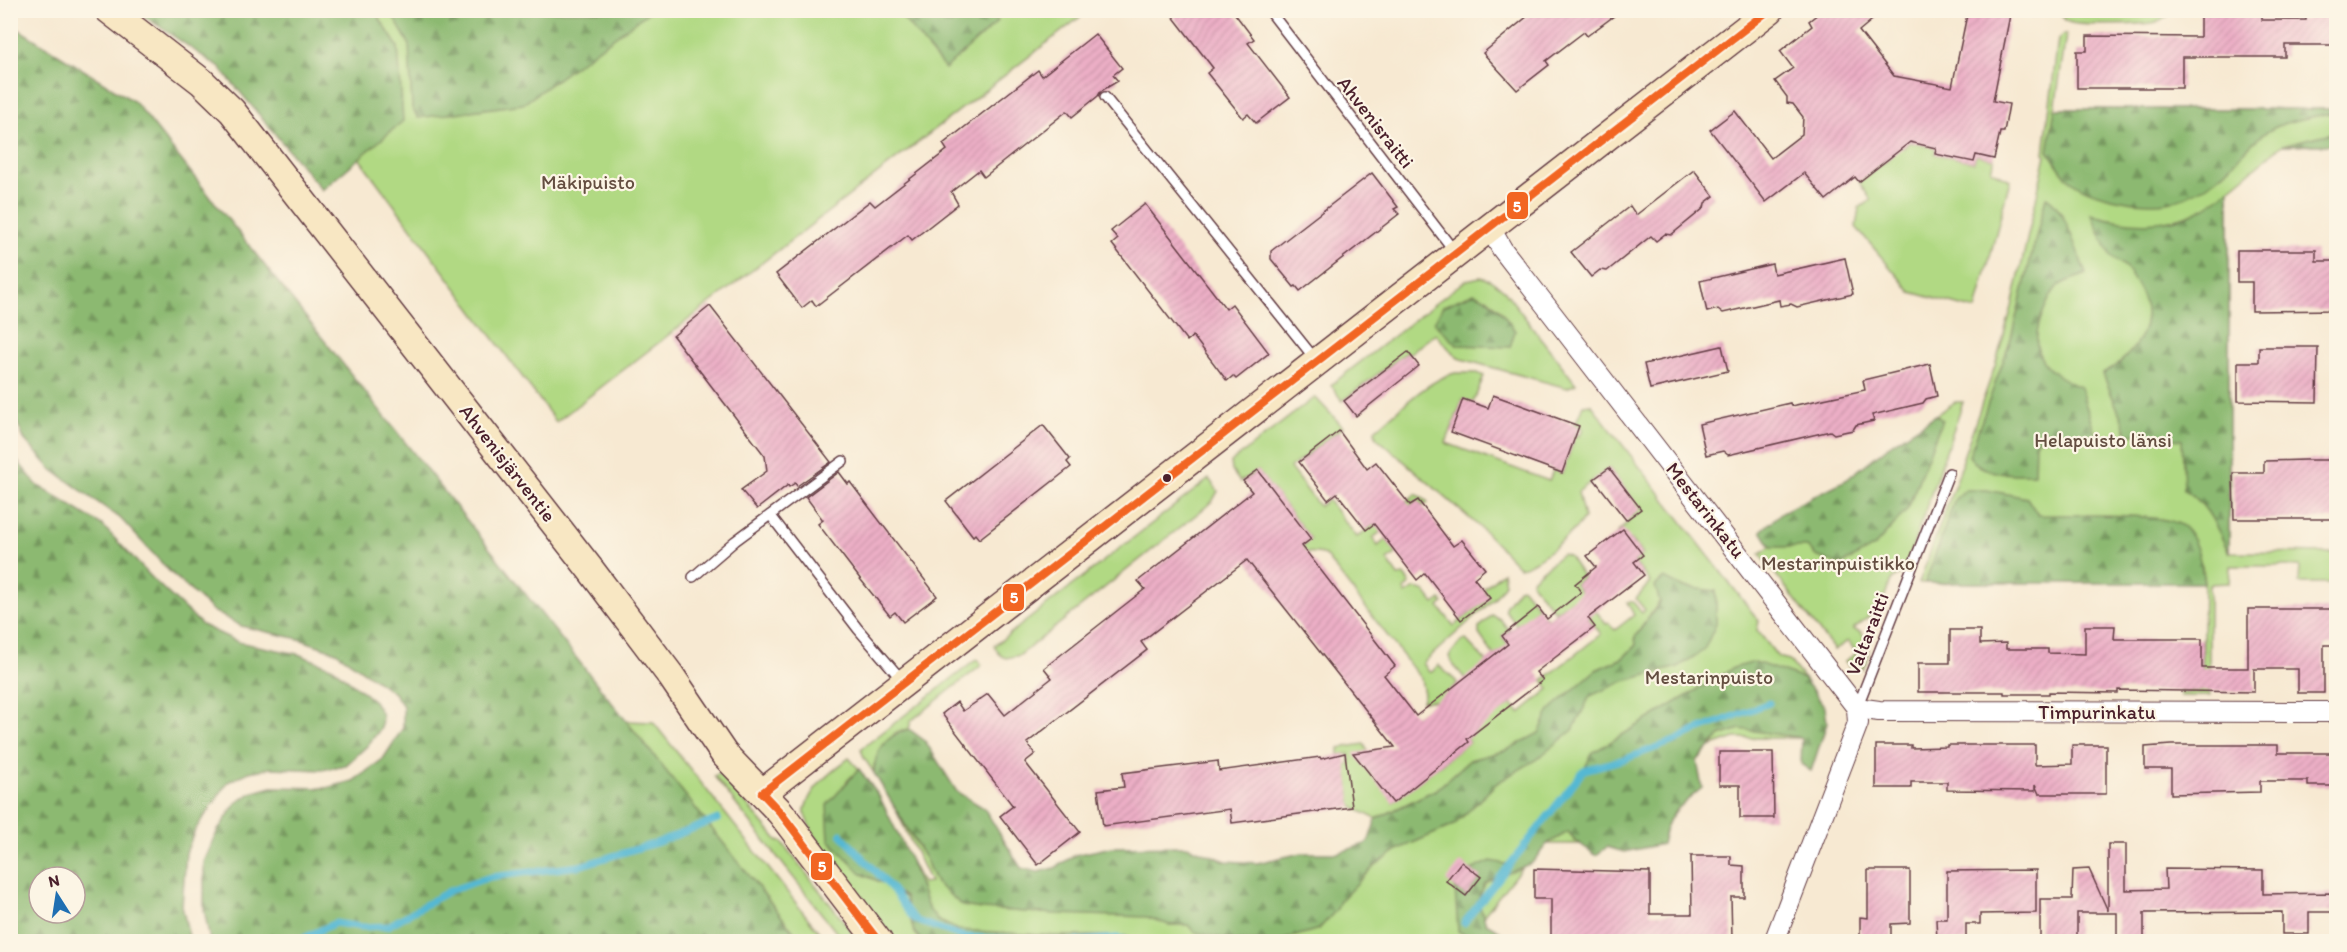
<svg xmlns="http://www.w3.org/2000/svg" width="2347" height="952" font-family="Itim,sans-serif">
  <defs>
    <pattern id="forest-firs" width="22" height="20" patternUnits="userSpaceOnUse" patternTransform="scale(1.5)"><rect width="22" height="20" fill="#8cb971"/><path d="M5 1l3.5 6h-7zM16 11l3.5 6h-7z" fill="#74965d"/></pattern>
    <pattern id="building-hatch" width="6" height="6" patternUnits="userSpaceOnUse" patternTransform="scale(1.5)"><rect width="6" height="6" fill="#ecafc6"/><path d="M-1 1l2-2M0 6l6-6M5 7l2-2" fill="none" stroke="#cc96aa"/></pattern>
  </defs>
  <rect width="100%" height="100%" fill="#fcf5e5"/>
  <filter id="ink" filterUnits="userSpaceOnUse"><feTurbulence type="fractalNoise" baseFrequency=".0167" numOctaves="2"/><feDisplacementMap in="SourceGraphic" scale="12" xChannelSelector="R" yChannelSelector="G"/><feConvolveMatrix kernelMatrix="1 2 1 2 8 2 1 2 1" color-interpolation-filters="sRGB"/></filter>
  <filter id="wash" filterUnits="userSpaceOnUse"><feTurbulence type="fractalNoise" baseFrequency=".008" numOctaves="4" result="noise"/><feDisplacementMap in="SourceGraphic" scale="24" xChannelSelector="R" yChannelSelector="G"/><feGaussianBlur stdDeviation="1.35" result="paint"/><feColorMatrix in="noise" values="0 0 0 0 0 0 0 0 0 0 0 0 0 0 0 0 0 1.4 0 .05"/><feComposite in="paint" operator="in"/></filter>
  <g filter="url(#wash)">
    <rect width="100%" height="100%" fill="#f7e9d2"/>
    <g fill="#b1d983" stroke="#7e7c57" stroke-width="1.5" fill-rule="evenodd">
      <path d="M 2061,10 L 2171,10 L 2171,11 C 2168,17 2164,20 2157,22 C 2146,25 2083,26 2072,23 C 2065,22 2061,17 2061,10 Z"/>
      <path d="M 226,11 L 1088,11 L 556,422 L 344,138 Z"/>
      <path d="M 2063,35 L 2066,35 L 2055,109 L 2336,109 L 2336,145 L 2282,145 L 2229,189 L 2229,552 L 2336,553 L 2336,583 L 2299,583 L 2300,566 L 2230,566 L 2229,583 L 2209,584 L 2209,696 L 2180,696 L 2180,692 L 2202,691 L 2204,583 L 2202,566 L 1991,583 L 1919,583 L 1962,465 L 1961,463 L 1995,366 L 2012,307 L 2046,155 L 2044,153 L 2058,39 Z"/>
      <path d="M 1910,142 L 1936,148 L 1935,154 L 1974,162 L 1976,155 L 1994,159 L 1991,170 L 2010,180 L 1976,310 L 1911,292 L 1856,227 L 1859,208 L 1871,200 L 1859,182 L 1892,156 L 1895,146 L 1904,148 Z"/>
      <path d="M 1480,277 L 1490,280 L 1504,290 L 1576,384 L 1567,388 L 1458,358 L 1435,334 L 1409,354 L 1407,352 L 1342,401 L 1331,385 L 1455,288 L 1467,280 ZM 1487,298 L 1500,310 L 1515,331 L 1480,344 L 1457,345 Z"/>
      <path d="M 1455,373 L 1477,373 L 1484,376 L 1473,403 L 1463,399 L 1446,443 L 1549,481 L 1553,470 L 1562,473 L 1574,440 L 1572,433 L 1580,436 L 1583,428 L 1575,425 L 1583,405 L 1591,404 L 1759,621 L 1757,630 L 1778,657 L 1789,660 L 1804,679 L 1792,675 L 1820,738 L 1735,738 L 1652,767 L 1592,844 L 1540,844 L 1477,924 L 1477,941 L 967,941 L 958,930 L 937,920 L 928,908 L 911,861 L 922,883 L 930,882 L 894,806 L 925,858 L 936,883 L 1332,886 L 1505,751 L 1470,760 L 1437,789 L 1376,819 L 1352,807 L 1346,766 L 1340,766 L 1350,764 L 1349,754 L 1339,755 L 1339,748 L 1364,744 L 1393,802 L 1469,742 L 1438,704 L 1433,701 L 1422,701 L 1424,694 L 1421,679 L 1325,555 C 1315,551 1306,554 1297,551 L 1311,539 L 1258,471 L 1240,482 L 1232,471 L 1231,462 L 1315,397 L 1343,427 L 1290,468 L 1319,506 L 1328,500 L 1357,537 L 1416,494 L 1427,501 L 1428,503 L 1423,506 L 1417,500 L 1411,505 L 1409,510 L 1373,538 L 1378,546 L 1386,539 L 1397,553 L 1387,560 L 1398,576 L 1404,575 L 1410,584 L 1404,590 L 1406,594 L 1415,588 L 1425,592 L 1434,604 L 1441,599 L 1443,603 L 1439,607 L 1454,626 L 1489,598 L 1483,589 L 1503,572 L 1505,584 L 1494,599 L 1423,663 L 1429,672 L 1432,672 L 1438,665 L 1456,681 L 1457,684 L 1450,690 L 1512,704 L 1520,713 L 1549,689 L 1543,680 L 1601,634 L 1573,599 L 1555,612 L 1531,582 L 1533,578 L 1562,554 L 1569,556 L 1583,577 L 1575,584 L 1606,624 L 1609,623 L 1615,630 L 1634,615 L 1627,602 L 1633,602 L 1642,613 L 1645,610 L 1636,599 L 1650,582 L 1634,562 L 1643,554 L 1632,540 L 1618,551 L 1622,540 L 1617,533 C 1626,526 1630,518 1640,509 L 1609,468 L 1578,492 L 1584,518 C 1577,530 1534,567 1519,567 L 1483,530 L 1376,437 L 1375,430 C 1398,411 1427,380 1455,373 ZM 1682,587 L 1711,591 L 1546,718 L 1596,670 L 1623,658 L 1637,644 L 1635,637 L 1660,601 Z"/>
      <path d="M 1955,402 L 1963,402 L 1907,563 L 1901,574 L 1891,580 L 1880,608 L 1853,629 L 1861,632 C 1870,645 1872,655 1862,669 L 1856,664 L 1850,667 L 1845,661 L 1857,653 L 1848,641 L 1834,650 L 1760,554 L 1937,416 L 1936,415 Z"/>
      <path d="M 1209,479 L 1218,491 L 1212,502 L 1020,655 L 1006,658 L 1001,656 L 994,646 Z"/>
      <path d="M 1522,587 L 1538,607 L 1532,613 L 1537,620 L 1544,615 L 1547,618 L 1525,636 L 1505,610 L 1505,607 L 1519,588 Z"/>
      <path d="M 1492,615 L 1500,619 L 1509,630 L 1502,636 L 1507,643 L 1514,637 L 1502,667 L 1479,634 L 1479,628 Z"/>
      <path d="M 1466,640 L 1486,661 L 1474,689 L 1451,662 L 1449,656 L 1461,641 Z"/>
      <path d="M 977,659 L 982,665 L 911,721 L 909,729 L 895,733 L 874,765 L 874,773 L 864,758 L 861,749 Z"/>
      <path d="M 626,721 L 653,722 L 826,941 L 801,941 Z"/>
      <path d="M 849,758 L 859,769 L 846,782 L 862,874 L 885,884 L 905,897 L 914,932 L 922,941 L 894,941 C 878,922 800,829 805,809 C 811,786 831,772 849,758 Z"/>
      <path d="M 720,773 L 779,842 L 781,841 L 859,941 L 843,941 L 714,776 Z"/>
    </g>
    <g fill="url(#forest-firs)" stroke="#6b6c4e" stroke-width="1.5" fill-rule="evenodd">
      <path d="M 137,11 L 375,11 L 398,47 L 403,121 L 322,190 L 220,68 Z"/>
      <path d="M 390,11 L 650,11 L 523,104 L 418,118 L 412,108 L 409,44 Z"/>
      <path d="M 897,11 L 987,11 L 998,21 L 945,69 Z"/>
      <path d="M 10,24 L 135,102 L 801,941 L 210,941 L 204,909 L 204,862 L 218,830 L 236,803 L 251,793 L 272,787 L 326,788 L 353,781 L 383,759 L 403,728 L 403,706 L 394,693 L 336,652 L 299,639 L 241,626 L 213,611 L 171,573 L 121,519 L 51,469 L 24,439 L 10,406 Z"/>
      <path d="M 2055,109 L 2336,109 L 2336,112 C 2315,117 2289,119 2270,130 C 2249,141 2236,165 2216,179 C 2205,187 2189,196 2176,200 C 2149,208 2091,198 2070,180 C 2061,173 2055,160 2048,151 Z"/>
      <path d="M 2336,132 L 2336,145 L 2282,145 Z"/>
      <path d="M 2229,189 L 2229,553 C 2217,528 2208,504 2184,489 L 2182,440 L 2128,434 L 2103,374 C 2123,363 2144,342 2146,317 C 2148,300 2134,280 2125,267 C 2121,262 2115,261 2111,256 C 2103,243 2098,228 2091,214 C 2127,226 2168,227 2202,209 C 2212,204 2221,195 2229,189 Z"/>
      <path d="M 2046,197 C 2064,205 2078,255 2086,274 C 2078,278 2067,280 2060,285 C 2053,289 2048,301 2045,308 C 2026,349 2040,370 2080,387 L 2097,440 L 2039,438 L 2035,443 L 2034,474 C 2012,474 1982,476 1969,456 L 2010,342 Z"/>
      <path d="M 1474,293 C 1494,300 1503,314 1515,331 L 1510,347 L 1457,345 L 1434,322 L 1443,306 Z"/>
      <path d="M 1936,415 L 1942,420 L 1907,510 L 1875,546 L 1841,565 L 1816,556 L 1807,547 L 1771,547 L 1761,531 L 1782,512 L 1846,480 L 1891,444 Z"/>
      <path d="M 11,453 L 37,485 L 102,525 L 158,584 L 202,625 L 238,642 L 298,654 L 333,668 L 374,701 L 382,715 L 381,728 L 367,746 L 346,765 L 322,770 L 271,768 L 249,772 L 228,782 L 195,830 L 186,853 L 182,906 L 190,941 L 11,941 ZM 39,877 L 75,877 L 75,913 L 39,913 Z"/>
      <path d="M 1965,490 L 1987,490 L 2027,498 L 2038,515 C 2066,516 2166,511 2184,527 C 2198,540 2202,566 2204,583 L 1925,583 L 1955,499 Z"/>
      <path d="M 1664,578 L 1682,587 L 1716,591 L 1716,624 L 1704,650 L 1678,667 L 1624,681 L 1590,696 L 1573,730 L 1537,759 L 1497,783 L 1454,825 L 1399,849 L 1373,867 L 1340,901 L 1337,909 L 1319,929 L 1276,942 L 1235,941 L 1194,932 L 1188,925 L 1169,925 L 1147,917 L 1056,914 L 981,909 L 963,906 L 936,883 L 925,858 L 874,773 C 874,750 887,735 909,729 L 925,741 L 957,792 L 984,808 L 1021,868 L 1038,872 L 1055,868 L 1075,855 L 1112,847 L 1187,846 L 1226,861 L 1257,863 L 1302,853 L 1338,853 L 1368,843 L 1376,819 L 1437,789 L 1470,760 L 1507,750 L 1539,733 L 1550,710 L 1596,670 L 1623,658 L 1636,645 L 1635,637 L 1660,602 L 1655,586 Z"/>
      <path d="M 1755,662 L 1804,679 L 1825,707 L 1827,723 L 1811,771 L 1801,764 L 1802,738 L 1740,729 L 1720,736 L 1697,761 L 1702,788 C 1678,808 1668,812 1662,844 L 1624,852 L 1607,847 L 1596,855 L 1576,841 L 1568,832 L 1547,844 L 1532,863 L 1485,883 L 1478,901 L 1486,923 L 1500,931 L 1500,938 L 1465,935 L 1458,931 L 1455,888 L 1466,896 L 1480,877 L 1471,870 L 1491,861 L 1506,864 L 1513,860 L 1584,770 L 1592,753 L 1733,668 Z"/>
      <path d="M 859,769 L 879,796 L 911,861 L 928,908 L 937,920 L 958,930 L 1058,936 L 1124,936 L 1150,941 L 922,941 L 914,932 L 905,897 L 885,884 L 862,874 L 829,840 L 827,805 Z"/>
    </g>
    <g fill="none" stroke-linecap="round" stroke-linejoin="round">
      <g stroke="#55b8d3" stroke-width="7">
        <path d="M 841,834 C 857,853 874,869 890,887 C 900,898 905,912 917,921 L 964,937 L 1062,942"/>
        <path d="M 1464,923 L 1584,770 L 1625,759 L 1677,740 L 1690,733 L 1769,703"/>
        <path d="M 296,942 L 335,923 L 362,927 L 388,926 L 449,891 L 490,877 L 579,866 L 656,843 L 718,819"/>
        <path d="M 1071,942 L 1118,938 L 1133,942"/>
      </g>
    </g>
    <g id="blocks">
      <g fill="url(#building-hatch)">
        <path d="M 1168,10 L 1232,10 L 1254,39 L 1248,43 L 1290,97 L 1256,123 L 1248,114 L 1243,118 L 1207,73 L 1213,68 Z"/>
        <path d="M 1535,10 L 1622,10 L 1587,36 L 1584,32 L 1546,61 L 1549,65 L 1517,90 L 1483,53 Z"/>
        <path d="M 1823,10 L 1884,10 L 1859,31 L 1894,76 L 1952,87 L 1968,10 L 2011,10 L 1993,101 L 2009,104 L 2004,132 L 2000,132 L 1994,159 L 1976,155 L 1974,162 L 1935,154 L 1936,148 L 1910,142 L 1859,182 L 1855,177 L 1826,200 L 1804,173 L 1766,202 L 1710,130 L 1735,111 L 1771,158 L 1802,134 L 1803,117 L 1793,104 L 1787,103 L 1787,97 L 1775,81 L 1793,68 L 1780,51 L 1812,26 L 1809,21 Z"/>
        <path d="M 2200,10 L 2262,10 L 2262,20 L 2306,20 L 2306,10 L 2337,10 L 2337,45 L 2285,45 L 2285,57 L 2182,57 L 2182,88 L 2077,88 L 2077,51 L 2087,51 L 2087,36 L 2200,37 Z"/>
        <path d="M 1095,34 L 1122,68 L 1113,75 L 1118,81 L 1101,91 L 1098,96 L 1072,117 L 1067,111 L 984,177 L 979,170 L 951,192 L 958,204 L 912,240 L 908,235 L 816,306 L 812,300 L 802,308 L 776,274 L 870,201 L 875,206 L 947,150 L 943,144 L 1038,70 L 1042,76 Z"/>
        <path d="M 1694,170 L 1714,196 L 1705,203 L 1704,208 L 1671,235 L 1665,234 L 1656,241 L 1651,236 L 1607,271 L 1600,270 L 1591,277 L 1571,252 L 1630,206 L 1636,215 Z"/>
        <path d="M 1372,173 L 1398,207 L 1394,209 L 1399,214 L 1300,291 L 1296,286 L 1294,287 L 1271,259 L 1271,251 Z"/>
        <path d="M 1145,204 L 1226,309 L 1232,304 L 1269,353 L 1236,379 L 1233,376 L 1227,381 L 1193,336 L 1187,341 L 1112,244 L 1118,239 L 1111,231 Z"/>
        <path d="M 2237,250 L 2316,250 L 2316,261 L 2337,261 L 2337,310 L 2252,311 L 2252,282 L 2237,282 Z"/>
        <path d="M 1845,258 L 1853,294 L 1797,307 L 1791,304 L 1780,306 L 1779,300 L 1723,313 L 1718,309 L 1707,312 L 1700,281 L 1772,264 L 1774,274 Z"/>
        <path d="M 710,306 L 831,462 L 797,486 L 795,483 L 789,487 L 788,485 L 757,509 L 741,490 L 767,471 L 765,456 L 673,336 Z"/>
        <path d="M 1722,346 L 1728,371 L 1650,389 L 1644,364 Z"/>
        <path d="M 2259,347 L 2318,347 L 2317,402 L 2238,401 L 2238,362 L 2259,362 Z"/>
        <path d="M 1408,352 L 1419,366 L 1356,416 L 1344,401 Z"/>
        <path d="M 1930,364 L 1937,396 L 1926,399 L 1923,403 L 1872,415 L 1874,421 L 1856,425 L 1853,430 L 1834,434 L 1830,431 L 1728,455 L 1723,451 L 1706,455 L 1699,424 L 1790,403 L 1791,406 L 1865,390 L 1863,380 Z"/>
        <path d="M 1493,395 L 1579,426 L 1562,473 L 1451,432 L 1463,399 L 1488,408 Z"/>
        <path d="M 1043,425 L 1070,459 L 1067,462 L 1071,467 L 979,539 L 975,534 L 973,536 L 946,501 Z"/>
        <path d="M 1339,431 L 1367,469 L 1376,462 L 1410,505 L 1418,500 L 1453,546 L 1462,540 L 1485,569 L 1474,578 L 1490,598 L 1461,620 L 1425,573 L 1417,580 L 1374,524 L 1366,530 L 1337,493 L 1328,500 L 1299,462 Z"/>
        <path d="M 2305,460 L 2337,460 L 2337,519 L 2234,519 L 2233,473 L 2264,473 L 2264,461 Z"/>
        <path d="M 1609,468 L 1641,509 L 1626,520 L 1594,479 Z"/>
        <path d="M 1258,470 L 1311,539 L 1302,546 L 1395,666 L 1384,675 L 1416,716 L 1508,644 L 1502,636 L 1538,607 L 1547,619 L 1581,592 L 1575,584 L 1596,567 L 1587,556 L 1623,529 L 1643,555 L 1634,562 L 1644,575 L 1588,618 L 1595,627 L 1536,672 L 1543,680 L 1467,739 L 1469,742 L 1393,803 L 1353,753 L 1395,747 L 1247,560 L 1141,642 L 1147,650 L 1027,743 L 1035,754 L 1025,762 L 1080,832 L 1038,865 L 1000,816 L 1013,806 L 942,714 L 957,702 L 963,711 L 988,694 L 1005,715 L 1052,678 L 1044,668 L 1145,589 L 1138,581 L 1252,492 L 1243,481 Z"/>
        <path d="M 839,472 L 848,484 L 850,482 L 937,596 L 903,622 L 895,612 L 890,616 L 861,580 L 818,524 L 823,520 L 806,497 Z"/>
        <path d="M 2248,609 L 2337,609 L 2337,645 L 2324,645 L 2324,693 L 2298,693 L 2298,669 L 2254,669 L 2254,692 L 2118,690 L 2118,693 L 2049,692 L 2049,694 L 2004,694 L 2004,692 L 1918,692 L 1918,663 L 1950,663 L 1950,630 L 1980,630 L 1980,644 L 2006,643 L 2006,649 L 2048,649 L 2048,653 L 2085,654 L 2085,626 L 2115,626 L 2114,639 L 2202,639 L 2202,668 L 2248,668 Z"/>
        <path d="M 1876,745 L 1911,745 L 1911,748 L 1947,747 L 1947,745 L 2035,745 L 2035,765 L 2072,764 L 2072,745 L 2106,745 L 2106,794 L 2039,794 L 2035,785 L 2035,791 L 1947,790 L 1947,782 L 1911,782 L 1911,788 L 1876,788 Z"/>
        <path d="M 2171,745 L 2278,745 L 2278,753 L 2337,753 L 2337,786 L 2308,786 L 2308,781 L 2260,781 L 2260,792 L 2171,794 L 2171,769 L 2145,769 L 2145,747 Z"/>
        <path d="M 1719,752 L 1773,752 L 1774,818 L 1740,818 L 1740,785 L 1719,785 Z"/>
        <path d="M 1345,753 L 1352,807 L 1232,823 L 1230,809 L 1103,826 L 1098,790 L 1124,787 L 1122,773 L 1218,761 L 1219,771 L 1320,757 L 1321,759 Z"/>
        <path d="M 2108,844 L 2126,844 L 2126,890 L 2166,889 L 2165,869 L 2263,870 L 2263,894 L 2337,893 L 2337,912 L 2309,912 L 2309,934 L 2282,934 L 2282,912 L 2144,913 L 2144,941 L 2117,942 L 2117,913 L 2077,913 L 2077,941 L 2040,941 L 2040,899 L 2072,899 L 2073,870 L 2089,869 L 2108,911 Z"/>
        <path d="M 1691,856 L 1731,856 L 1731,865 L 1744,866 L 1744,897 L 1731,897 L 1732,939 L 1650,938 L 1551,941 L 1551,899 L 1534,899 L 1534,869 L 1650,872 L 1650,914 L 1692,914 Z"/>
        <path d="M 1461,862 L 1481,877 L 1466,896 L 1446,881 Z"/>
        <path d="M 1868,870 L 1910,870 L 1910,923 L 1891,924 L 1891,942 L 1860,942 L 1860,917 L 1868,918 Z"/>
        <path d="M 2036,870 L 2036,913 L 1980,914 L 1980,924 L 1966,924 L 1966,941 L 1937,941 L 1936,919 L 1947,919 L 1947,871 Z"/>
      </g>
    </g>
  </g>
  <g filter="url(#ink)">
    <use href="#blocks" fill-opacity="0" stroke="#643d44" stroke-width="1.5"/>
    <g fill="none" stroke-linecap="round" stroke-linejoin="round">
      <defs>
        <g id="lane">
          <path d="M 1269,10 L 1455,252"/>
          <path d="M 1105,97 L 1315,359"/>
          <path d="M 771,516 L 858,629 L 902,680"/>
          <path d="M 693,577 L 735,541 L 843,461"/>
          <path d="M 1857,708 L 1949,473"/>
        </g>
        <g id="street">
          <path d="M 1490,228 L 1502,249 L 1857,708 L 1858,723 L 1774,942"/>
          <path d="M 1857,708 L 1879,711 L 2336,712"/>
        </g>
        <g id="secondary">
          <path d="M 109,10 L 202,82 L 232,111 L 590,569 L 671,676 L 724,754 L 780,812 L 879,942"/>
          <path d="M 762,793 L 1770,10"/>
        </g>
      </defs>
      <use href="#lane" stroke="#643d44" stroke-width="12"/>
      <use href="#street" stroke="#643d44" stroke-width="22"/>
      <use href="#secondary" stroke="#643d44" stroke-width="30"/>
      <use href="#lane" stroke="#fff" stroke-width="9"/>
      <use href="#street" stroke="#fff" stroke-width="20"/>
      <use href="#secondary" stroke="#f8e7c3" stroke-width="27"/>
      <defs>
        <g id="bus-1">
          <path d="M 762,793 L 1769,10"/>
          <path d="M 762,793 L 780,812 L 879,942"/>
        </g>
      </defs>
      <use href="#bus-1" stroke="#fcf5e5" stroke-width="12"/>
      <use href="#bus-1" stroke="#f26522" stroke-width="8"/>
    </g>
  </g>
  <circle fill="#4a1f2b" stroke="#fcf5e5" stroke-width="2" cx="1167" cy="478" r="5"/>
  <g text-anchor="middle" stroke-width="4.5" stroke-linejoin="round" paint-order="stroke">
    <g font-size="20" fill="#4a1f2b" stroke="#fcf5e5">
      <text transform="translate(1376 122) rotate(52)" y="7">Ahvenisraitti</text>
      <text transform="translate(508 463) rotate(52)" y="7">Ahvenisjärventie</text>
      <text transform="translate(1706 510) rotate(52)" y="7">Mestarinkatu</text>
      <text transform="translate(1867 634) rotate(-69)" y="7">Valtaraitti</text>
      <text x="2097" y="719">Timpurinkatu</text>
    </g>
    <g font-size="20" fill="#644e41" stroke="#fcf5e5">
      <text x="588" y="189">Mäkipuisto</text>
      <text x="2103" y="447">Helapuisto länsi</text>
      <text x="1838" y="570">Mestarinpuistikko</text>
      <text x="1709" y="684">Mestarinpuisto</text>
    </g>
  </g>
  <g stroke="#fcf5e5" stroke-width="2">
    <rect x="1506" y="191" width="23" height="29" rx="6" fill="#f26522"/>
    <rect x="1002" y="583" width="23" height="29" rx="6" fill="#f26522"/>
    <rect x="810" y="852" width="23" height="29" rx="6" fill="#f26522"/>
  </g>
  <g font-size="16" text-anchor="middle" font-weight="bold" fill="#fff">
    <text x="1517" y="212">5</text>
    <text x="1014" y="603">5</text>
    <text x="822" y="872">5</text>
  </g>
  <rect width="2347" height="952" fill="none" stroke="#fcf5e5" stroke-width="36"/>
  <g transform="translate(57 895) rotate(348)"><circle r="28" fill="#fcf5e5" stroke="#b59f9b" stroke-width="1.5"/>
  <path d="M0-4.5L10 22L0 15L-10 22Z" fill="#1f6fb2"/>
  <text y="-9" font-size="16" font-weight="bold" text-anchor="middle" fill="#4a1f2b">N</text>
  </g>
</svg>
